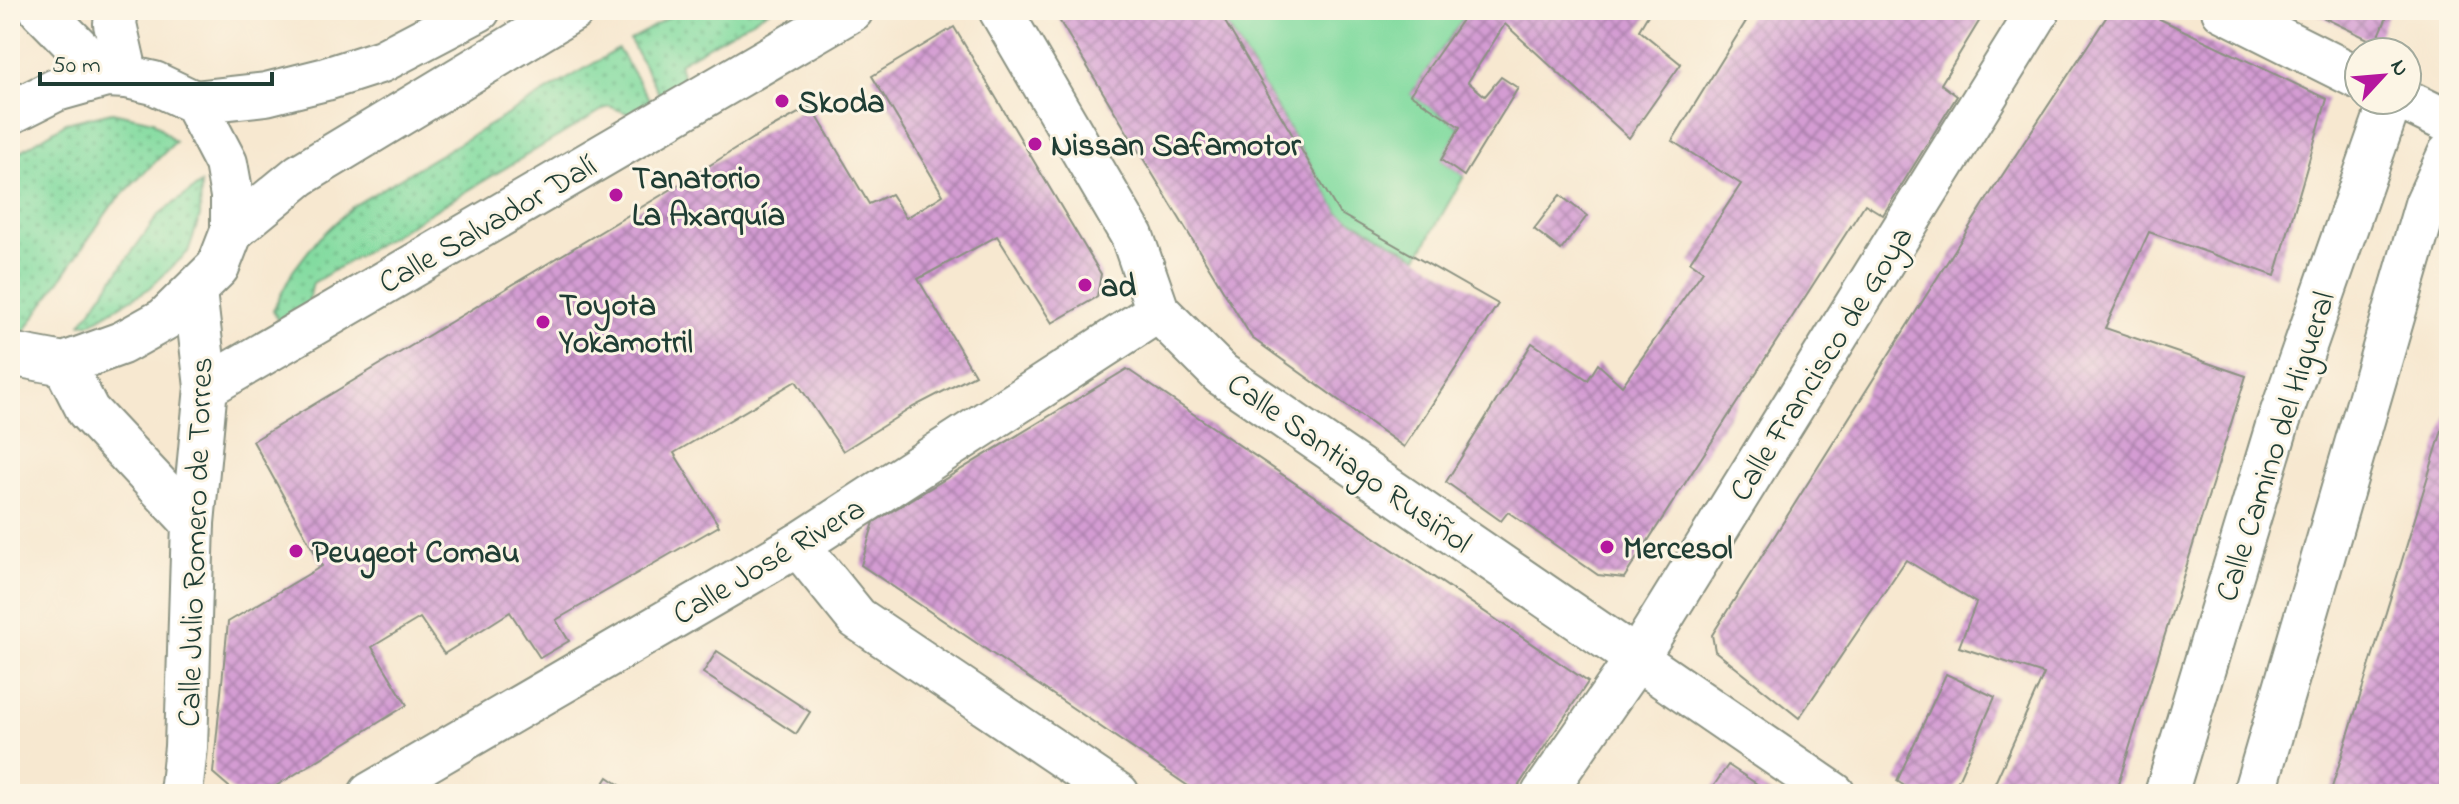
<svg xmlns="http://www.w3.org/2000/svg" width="2459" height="804" font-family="'Indie Flower',sans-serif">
  <defs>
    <pattern id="grass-dots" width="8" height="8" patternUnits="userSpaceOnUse" patternTransform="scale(2)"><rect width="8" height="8" fill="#83dba0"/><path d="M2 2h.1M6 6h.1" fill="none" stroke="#6bb383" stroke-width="1.8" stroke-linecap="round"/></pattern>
    <pattern id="building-cross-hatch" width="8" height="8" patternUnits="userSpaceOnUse" patternTransform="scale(2)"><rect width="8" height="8" fill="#d49cd3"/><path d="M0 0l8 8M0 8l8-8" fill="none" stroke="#ab80ac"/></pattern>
  </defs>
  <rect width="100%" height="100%" fill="#fcf5e5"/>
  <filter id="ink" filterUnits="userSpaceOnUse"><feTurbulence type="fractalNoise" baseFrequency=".0125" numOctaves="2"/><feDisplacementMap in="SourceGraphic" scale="16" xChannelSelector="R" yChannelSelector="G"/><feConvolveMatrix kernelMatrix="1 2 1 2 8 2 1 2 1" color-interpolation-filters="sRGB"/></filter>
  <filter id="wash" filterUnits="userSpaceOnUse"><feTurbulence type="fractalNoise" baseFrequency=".006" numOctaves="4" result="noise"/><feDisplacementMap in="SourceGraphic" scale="32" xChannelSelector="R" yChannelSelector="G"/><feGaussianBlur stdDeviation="1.8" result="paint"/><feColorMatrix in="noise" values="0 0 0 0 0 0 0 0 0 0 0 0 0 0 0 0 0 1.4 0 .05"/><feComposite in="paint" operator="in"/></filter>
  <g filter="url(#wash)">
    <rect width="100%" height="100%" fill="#f7e8d0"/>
    <g fill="url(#grass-dots)" stroke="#518c6a" stroke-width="2">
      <path d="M 681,10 L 770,10 L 679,63 L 685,88 L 663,101 L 630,40 Z"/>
      <path d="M 618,49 L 652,103 L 634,116 L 609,106 L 313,283 L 307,307 L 279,323 L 273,310 L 293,271 L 316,241 L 353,206 Z"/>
      <path d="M 112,112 L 153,121 L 175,142 L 112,205 L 24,332 L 10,327 L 10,158 L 66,123 Z"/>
      <path d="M 201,184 L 200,216 L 188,252 L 150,288 L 91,323 L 81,324 L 159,214 Z"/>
    </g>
    <path fill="#83dba0" stroke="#518c6a" stroke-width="2" d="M 1218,10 L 1469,10 L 1411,94 L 1460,127 L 1442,160 L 1464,176 L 1418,257 L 1339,213 Z"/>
    <g id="blocks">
      <g fill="url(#building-cross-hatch)">
        <path d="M 1053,10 L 1218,10 L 1339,213 L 1498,304 L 1404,447 L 1252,338 Z"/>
        <path d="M 1469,10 L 1651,10 L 1639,30 L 1681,64 L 1629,138 L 1505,24 L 1468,82 L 1485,96 L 1501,77 L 1518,88 L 1464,176 L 1441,160 L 1460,127 L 1410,94 Z"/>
        <path d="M 1753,10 L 1986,10 L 1941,84 L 1957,96 L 1883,215 L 1865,204 L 1624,578 L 1598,575 L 1508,512 L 1501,521 L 1446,482 L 1532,343 L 1588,380 L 1598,364 L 1622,386 L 1703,271 L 1690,262 L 1741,184 L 1672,141 Z"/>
        <path d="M 2111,10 L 2141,10 L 2327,99 L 2275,276 L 2149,232 L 2105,328 L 2246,376 L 2115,794 L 1990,794 L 2044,674 L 1959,647 L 1976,603 L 1906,560 L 1799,718 L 1715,651 L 1712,635 L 1992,191 Z"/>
        <path d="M 2308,10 L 2390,10 L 2376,43 Z"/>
        <path d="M 954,27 L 1101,274 L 1097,297 L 1052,323 L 997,236 L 918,279 L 975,375 L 913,407 L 843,451 L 796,381 L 674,453 L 719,526 L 556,620 L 569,641 L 540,658 L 510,612 L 444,654 L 420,618 L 372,647 L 407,705 L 263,794 L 236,793 L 213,773 L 228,622 L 322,566 L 253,441 L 680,184 L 753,138 L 811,106 L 869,204 L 891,194 L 906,218 L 943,195 L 872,76 Z"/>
        <path d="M 1560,195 L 1587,216 L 1561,250 L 1534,229 Z"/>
        <path d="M 1127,369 L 1588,682 L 1513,794 L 1200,794 L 861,565 L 874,522 Z"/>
        <path d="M 2448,411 L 2449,794 L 2330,794 Z"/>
        <path d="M 717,651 L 810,712 L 796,734 L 703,673 Z"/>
        <path d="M 1946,674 L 1995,697 L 1952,794 L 1917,794 L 1897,781 Z"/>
        <path d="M 1728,765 L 1772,794 L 1708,794 Z"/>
        <path d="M 608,777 L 633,794 L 597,794 Z"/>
      </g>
    </g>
  </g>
  <g filter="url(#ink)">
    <use href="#blocks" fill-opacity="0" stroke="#8b9282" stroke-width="2"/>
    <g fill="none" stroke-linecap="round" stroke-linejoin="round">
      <defs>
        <g id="minor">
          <path d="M 41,10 L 106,76"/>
          <path d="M 117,10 L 115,24 L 127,77"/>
          <path d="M 1000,10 L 1132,236 L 1158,311 L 1221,374 L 1834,794"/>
          <path d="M 2223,10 L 2359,78"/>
          <path d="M 2404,100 L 2449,122"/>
          <path d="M 194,102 L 266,94 L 326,79 L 382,61 L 479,10"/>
          <path d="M 10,113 L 56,90 L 106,76 L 127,77 L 154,83 L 194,102 L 226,163 L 232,196 L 232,231 L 218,267 L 165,319 L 122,343 L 64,364 L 10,354"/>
          <path d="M 232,231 L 300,175 L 573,10"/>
          <path d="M 64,364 L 88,411 L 193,523"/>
          <path d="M 206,387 L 852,10"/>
          <path d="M 798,545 L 857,618 L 1118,794"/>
          <path d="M 181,794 L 186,747 L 193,523 L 206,387 L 195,291"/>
          <path d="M 370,794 L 798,545 L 1158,311"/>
          <path d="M 1543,794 L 1637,658 L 2039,10"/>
          <path d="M 2166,794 L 2277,426 L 2391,100"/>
          <path d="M 2254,794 L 2426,204 L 2449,154"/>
        </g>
      </defs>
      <use href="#minor" stroke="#8b9282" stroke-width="46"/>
      <use href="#minor" stroke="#fff" stroke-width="42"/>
    </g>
  </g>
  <g fill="#b5179e" stroke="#fcf5e5" stroke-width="3">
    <circle cx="782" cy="101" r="8"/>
    <circle cx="1035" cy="144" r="8"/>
    <circle cx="616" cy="195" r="8"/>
    <circle cx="1085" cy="285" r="8"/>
    <circle cx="543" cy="322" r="8"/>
    <circle cx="1607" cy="547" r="8"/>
    <circle cx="296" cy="551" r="8"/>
  </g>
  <g text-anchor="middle" stroke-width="6" stroke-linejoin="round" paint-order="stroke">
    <g font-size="32" font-weight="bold" fill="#1f3d34" stroke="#fcf5e5" text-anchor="start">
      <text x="798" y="112">Skoda</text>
      <text x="1051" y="155">Nissan Safamotor</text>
      <text x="632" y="188">Tanatorio<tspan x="632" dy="37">La Axarquía</tspan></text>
      <text x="1101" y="296">ad</text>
      <text x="559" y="315">Toyota<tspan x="559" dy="37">Yokamotril</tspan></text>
      <text x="1623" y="558">Mercesol</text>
      <text x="312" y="562">Peugeot Comau</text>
    </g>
    <g font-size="32" fill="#1f3d34" stroke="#fcf5e5">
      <text transform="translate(487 223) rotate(-30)" y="11">Calle Salvador Dalí</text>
      <text transform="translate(1820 363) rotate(-58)" y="11">Calle Francisco de Goya</text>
      <text transform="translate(2274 446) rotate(-72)" y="11">Calle Camino del Higueral</text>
      <text transform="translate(1350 462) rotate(35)" y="11">Calle Santiago Rusiñol</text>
      <text transform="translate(194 542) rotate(-88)" y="11">Calle Julio Romero de Torres</text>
      <text transform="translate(768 560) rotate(-31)" y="11">Calle José Rivera</text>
    </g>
  </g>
  <rect width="2459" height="804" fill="none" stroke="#fcf5e5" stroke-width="40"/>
  <g transform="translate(2383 76) rotate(64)"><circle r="38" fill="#fcf5e5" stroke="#a4ab9e" stroke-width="2"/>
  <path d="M0-6L14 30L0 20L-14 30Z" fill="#b5179e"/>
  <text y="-12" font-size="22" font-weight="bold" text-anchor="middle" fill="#1f3d34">N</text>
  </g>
  <path d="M40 72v12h232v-12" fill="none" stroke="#1f3d34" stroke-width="4"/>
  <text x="52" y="72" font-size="24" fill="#1f3d34" stroke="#fcf5e5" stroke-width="6" paint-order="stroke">50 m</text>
</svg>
